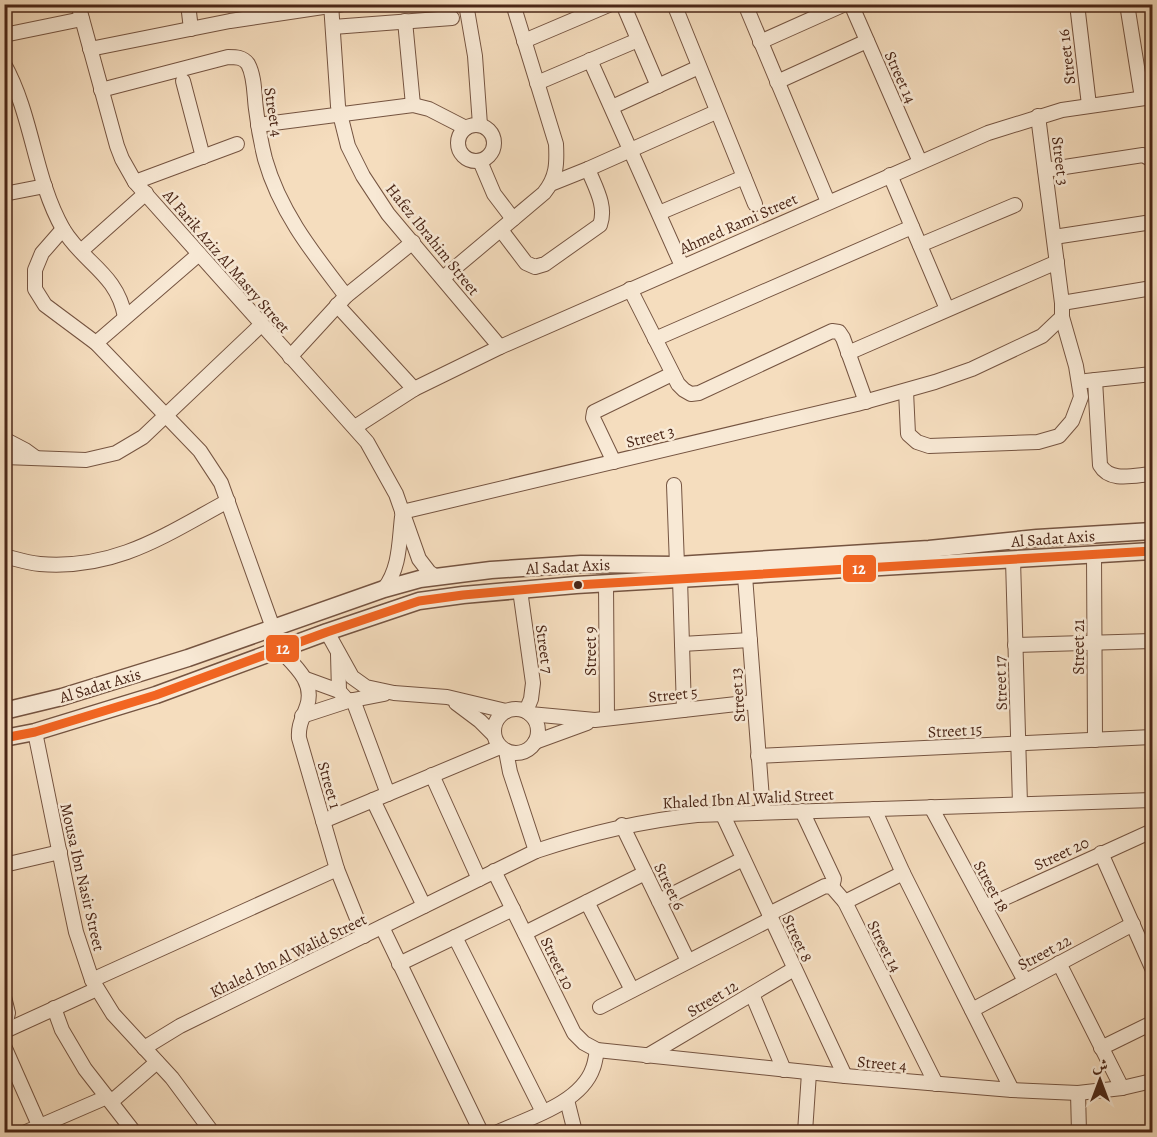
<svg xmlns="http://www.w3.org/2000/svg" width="1157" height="1137" font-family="Alegreya,Amiri,serif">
  <rect width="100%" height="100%" fill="#f5ddbe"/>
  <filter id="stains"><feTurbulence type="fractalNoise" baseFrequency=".00333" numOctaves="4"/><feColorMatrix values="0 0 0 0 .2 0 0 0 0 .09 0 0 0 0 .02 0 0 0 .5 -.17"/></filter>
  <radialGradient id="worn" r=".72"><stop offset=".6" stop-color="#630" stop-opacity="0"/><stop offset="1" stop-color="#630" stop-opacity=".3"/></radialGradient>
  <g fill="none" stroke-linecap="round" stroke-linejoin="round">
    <defs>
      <g id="minor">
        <path d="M 78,4 L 117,146 L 122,159 L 135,182 L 367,442 L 396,494 L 419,559 L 429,572 L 436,577"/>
        <path d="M 188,4 L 191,29"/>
        <path d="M 331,4 L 338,106 L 348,146 L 363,176 L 388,214 L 500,347"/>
        <path d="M 466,4 L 475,56 L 480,125"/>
        <path d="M 623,4 L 658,86"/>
        <path d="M 674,4 L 755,204"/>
        <path d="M 745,4 L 828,202"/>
        <path d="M 851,4 L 920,162"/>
        <path d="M 1077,4 L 1089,105"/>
        <path d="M 1127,4 L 1142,98"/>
        <path d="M 405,21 L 413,105"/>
        <path d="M 333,27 L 452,18"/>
        <path d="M 4,35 L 82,19"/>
        <path d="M 524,41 L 611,4"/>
        <path d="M 760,42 L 845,4"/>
        <path d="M 90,49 L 230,21 L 343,4"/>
        <path d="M 590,60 L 682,266"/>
        <path d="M 4,64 C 33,116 34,178 63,229 C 83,263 117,273 125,317"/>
        <path d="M 183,81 L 203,157"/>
        <path d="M 777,82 L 867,41"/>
        <path d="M 537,83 L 638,40"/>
        <path d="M 101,90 L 228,57 C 236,57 243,57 248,64 C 255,77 254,95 256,109 C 258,126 261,143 265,159 C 280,212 313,253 346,296"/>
        <path d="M 612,107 L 699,67"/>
        <circle cx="476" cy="143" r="18"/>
        <path d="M 258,125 L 413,105 L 429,109 L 466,128"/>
        <path d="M 480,161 L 494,194 L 513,219"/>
        <path d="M 1045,170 L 1143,155 L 1152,160"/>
        <path d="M 890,175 L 947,309"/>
        <path d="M 135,182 L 237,144"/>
        <path d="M 553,183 L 588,169 L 716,112"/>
        <path d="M 4,194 L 45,186"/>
        <path d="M 659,213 L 744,177"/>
        <path d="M 63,229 L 42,253 L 35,270 L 35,289 L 45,305 L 96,343 L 200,451 L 221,483 L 273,628"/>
        <path d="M 501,230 L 526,263 L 535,267 L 545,264 L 600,225 C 607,206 595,187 588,169"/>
        <path d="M 1054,237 L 1152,222"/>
        <path d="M 920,245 L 1015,205"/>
        <path d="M 81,251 L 146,193"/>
        <path d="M 443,278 L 544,193 C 557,177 557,163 556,144 L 513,4"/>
        <path d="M 630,289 L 678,384 L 684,390 L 691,394 L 699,393 L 832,331 L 839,332 L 843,338 L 866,402"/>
        <path d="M 1062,303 L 1152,288"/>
        <path d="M 337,305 L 414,389"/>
        <path d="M 655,339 L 912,227"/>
        <path d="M 96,343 L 199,254"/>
        <path d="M 848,353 L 1057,262"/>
        <path d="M 290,357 L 346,296 L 413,242"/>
        <path d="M 1095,380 L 1100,465 C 1110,483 1135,475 1152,474"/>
        <path d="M 1086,381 L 1152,374"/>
        <path d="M 906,391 L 908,434 L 917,442 L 929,446 L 1038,442 L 1059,436 L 1072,421 L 1081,397 L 1076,366 L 1062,317"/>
        <path d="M 355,427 L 414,389 L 500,347 L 988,133 L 1062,110 L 1152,97"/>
        <path d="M 4,439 L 25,450 L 36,458"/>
        <path d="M 4,457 L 86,460 L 116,453 L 143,437 L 261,325"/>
        <path d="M 614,462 L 593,418 L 594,412 L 672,374"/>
        <path d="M 674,485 L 677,565"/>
        <path d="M 402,512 L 857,404 L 935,382 L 972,369 L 1042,336 L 1062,317 L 1062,303 L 1038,116"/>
        <path d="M 1094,555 L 1095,740"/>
        <path d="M 4,556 C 16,559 28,563 40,564 C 116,570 165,535 228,501"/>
        <path d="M 1013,560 L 1020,804"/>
        <path d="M 745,576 L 763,812"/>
        <path d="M 680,579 L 684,710"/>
        <path d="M 606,584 L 607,718"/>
        <path d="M 384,589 C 400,568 399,543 402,517"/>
        <path d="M 520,590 L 533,683 L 531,699 L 526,711"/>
        <path d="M 327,632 L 352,677 L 366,687 L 394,693 L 447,697 L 506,711"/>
        <path d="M 682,644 L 750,640"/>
        <path d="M 1015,645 L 1152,641"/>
        <path d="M 280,650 C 295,666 315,682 307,706 C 303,718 298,725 299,738 L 337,869 L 364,936"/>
        <path d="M 338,654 L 339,691"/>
        <path d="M 306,679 L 339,691 L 348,701"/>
        <path d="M 353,700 L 388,794"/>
        <path d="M 456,703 L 480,721 L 494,735"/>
        <circle cx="516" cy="731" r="22"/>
        <path d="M 530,714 L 595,720 L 754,702"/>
        <path d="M 302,716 L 348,701 L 384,694"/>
        <path d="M 35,732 L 69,899 L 76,932 L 92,980 L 113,1014 L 172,1078 L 212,1132"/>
        <path d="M 535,742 L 587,723"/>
        <path d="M 506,751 L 510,772 L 536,851"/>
        <path d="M 758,756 L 1152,737"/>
        <path d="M 432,775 L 479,879"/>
        <path d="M 373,800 L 424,906"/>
        <path d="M 931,807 L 1025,981"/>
        <path d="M 874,809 L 903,873 L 1012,1090"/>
        <path d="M 802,811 L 834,879 L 832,887"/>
        <path d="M 722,813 L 845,1076"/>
        <path d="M 323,821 L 500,747"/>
        <path d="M 622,825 L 688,961"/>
        <path d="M 1101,853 L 1152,968"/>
        <path d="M 4,865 L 60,852"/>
        <path d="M 494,871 L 574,1033 L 584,1043 L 597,1050 L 845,1076 L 1012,1090 L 1078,1093 L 1122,1088 L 1152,1081"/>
        <path d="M 659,901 L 743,859"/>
        <path d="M 587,902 L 632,990"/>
        <path d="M 845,902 L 903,873"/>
        <path d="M 985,907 L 1152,831"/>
        <path d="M 769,914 L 825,886 L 832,887 L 845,902 L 936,1084"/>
        <path d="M 382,927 L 481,1132"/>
        <path d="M 525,933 L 645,873"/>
        <path d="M 455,937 L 543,1112"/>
        <path d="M 1059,963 L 1122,1088"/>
        <path d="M 399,964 L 513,909"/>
        <path d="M 92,980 L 337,869"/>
        <path d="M 752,994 L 784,1070"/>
        <path d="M 4,997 L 8,1013 L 4,1031"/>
        <path d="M 600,1007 L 771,919"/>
        <path d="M 54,1008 L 62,1030 L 85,1069 L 134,1132"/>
        <path d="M 972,1010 L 1133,924"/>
        <path d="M 5,1031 L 97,989"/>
        <path d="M 4,1046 L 42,1132"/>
        <path d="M 144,1048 L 180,1026 L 536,851 C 590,833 640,821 697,815 L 1152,800"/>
        <path d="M 1101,1048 L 1152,1023"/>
        <path d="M 647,1056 L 794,969"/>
        <path d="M 1078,1093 L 1079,1132"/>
        <path d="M 567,1100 L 575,1132"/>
        <path d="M 111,1102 L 157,1062"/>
        <path d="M 26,1132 L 107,1097"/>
        <path d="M 498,1132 C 529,1118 581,1103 593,1068 C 595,1063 596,1056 597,1050"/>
        <path d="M 805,1132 L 809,1073"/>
      </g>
      <g id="tertiary">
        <path d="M 4,711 L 62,697 L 188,658 L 384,589 L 420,579 L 491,570 L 581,564 L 677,565 L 929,549 L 1037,538 L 1152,531"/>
        <path d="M 4,738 L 35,732 L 156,695 L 327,632 L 419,601 L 463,595 L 576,585 L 1152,551"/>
      </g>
    </defs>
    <use href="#minor" stroke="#755441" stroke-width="16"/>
    <use href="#tertiary" stroke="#755441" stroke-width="19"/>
    <use href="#minor" stroke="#f8e9d5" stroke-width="14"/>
    <use href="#tertiary" stroke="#f8e9d5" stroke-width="16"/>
    <defs>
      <path id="bus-1" d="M 4,738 L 35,732 L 156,695 L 327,632 L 419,601 L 463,595 L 576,585 L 1152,551"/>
    </defs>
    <use href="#bus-1" stroke="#f8e9d5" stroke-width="14"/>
    <use href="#bus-1" stroke="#f26522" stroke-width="9"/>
  </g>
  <circle fill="#4a2617" stroke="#f8e9d5" stroke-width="2" cx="578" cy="585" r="5"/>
  <g text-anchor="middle" stroke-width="5" stroke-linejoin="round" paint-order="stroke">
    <g font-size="16" fill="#4a2617" stroke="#f8e9d5">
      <text transform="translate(1066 57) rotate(-97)" y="6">Street 16</text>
      <text transform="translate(901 77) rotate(66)" y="6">Street 14</text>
      <text transform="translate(274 112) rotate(81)" y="6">Street 4</text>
      <text transform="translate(1061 161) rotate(83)" y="6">Street 3</text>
      <text transform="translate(738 223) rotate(-24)" y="6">Ahmed Rami Street</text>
      <text transform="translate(433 239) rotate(51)" y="6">Hafez Ibrahim Street</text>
      <text transform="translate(227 261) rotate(49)" y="6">Al Farik Aziz Al Masry Street</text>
      <text transform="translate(650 436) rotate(-14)" y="6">Street 3</text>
      <text transform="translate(1053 538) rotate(-4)" y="6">Al Sadat Axis</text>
      <text transform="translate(568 566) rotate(-3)" y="6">Al Sadat Axis</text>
      <text transform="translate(1078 647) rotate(-90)" y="6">Street 21</text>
      <text transform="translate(545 649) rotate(82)" y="6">Street 7</text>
      <text transform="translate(590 651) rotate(-90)" y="6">Street 9</text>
      <text transform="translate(1000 683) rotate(-92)" y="6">Street 17</text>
      <text transform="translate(100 685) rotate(-17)" y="6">Al Sadat Axis</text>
      <text transform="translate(673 694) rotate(-6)" y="6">Street 5</text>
      <text transform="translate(737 695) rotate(-94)" y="6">Street 13</text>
      <text transform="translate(955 730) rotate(-3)" y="6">Street 15</text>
      <text transform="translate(330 785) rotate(74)" y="6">Street 1</text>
      <text transform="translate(748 798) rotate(-3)" y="6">Khaled Ibn Al Walid Street</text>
      <text transform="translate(1061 853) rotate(-25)" y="6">Street 20</text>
      <text transform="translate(83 877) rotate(77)" y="6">Mousa Ibn Nasir Street</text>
      <text transform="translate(670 886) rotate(64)" y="6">Street 6</text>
      <text transform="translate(992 886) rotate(61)" y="6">Street 18</text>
      <text transform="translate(798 938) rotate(65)" y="6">Street 8</text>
      <text transform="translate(885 946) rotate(63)" y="6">Street 14</text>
      <text transform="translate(1044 952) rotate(-28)" y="6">Street 22</text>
      <text transform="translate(288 955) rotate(-26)" y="6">Khaled Ibn Al Walid Street</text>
      <text transform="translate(558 963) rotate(64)" y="6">Street 10</text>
      <text transform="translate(712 998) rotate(-31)" y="6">Street 12</text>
      <text transform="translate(882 1063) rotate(5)" y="6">Street 4</text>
    </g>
  </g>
  <g stroke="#f8e9d5" stroke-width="2">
    <rect x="842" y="554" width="35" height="29" rx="6" fill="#f26522"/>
    <rect x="265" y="634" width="35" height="29" rx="6" fill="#f26522"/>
  </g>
  <g font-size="16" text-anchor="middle" font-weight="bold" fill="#fff">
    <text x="859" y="574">12</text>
    <text x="283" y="654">12</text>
  </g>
  <rect width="1157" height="1137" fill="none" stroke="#f5ddbe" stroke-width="24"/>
  <rect x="6" y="6" width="1145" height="1125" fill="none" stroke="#4a2617" stroke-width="3"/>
  <rect x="12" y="12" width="1133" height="1113" fill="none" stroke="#4a2617" stroke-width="1.5"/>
  <g transform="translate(1100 1080)" stroke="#f8e9d5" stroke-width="4.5" paint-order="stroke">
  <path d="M0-4.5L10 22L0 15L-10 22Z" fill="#4a2617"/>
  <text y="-9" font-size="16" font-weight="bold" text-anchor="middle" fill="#4a2617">ش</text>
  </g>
  <rect width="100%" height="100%" filter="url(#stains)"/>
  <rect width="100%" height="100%" fill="url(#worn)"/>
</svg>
